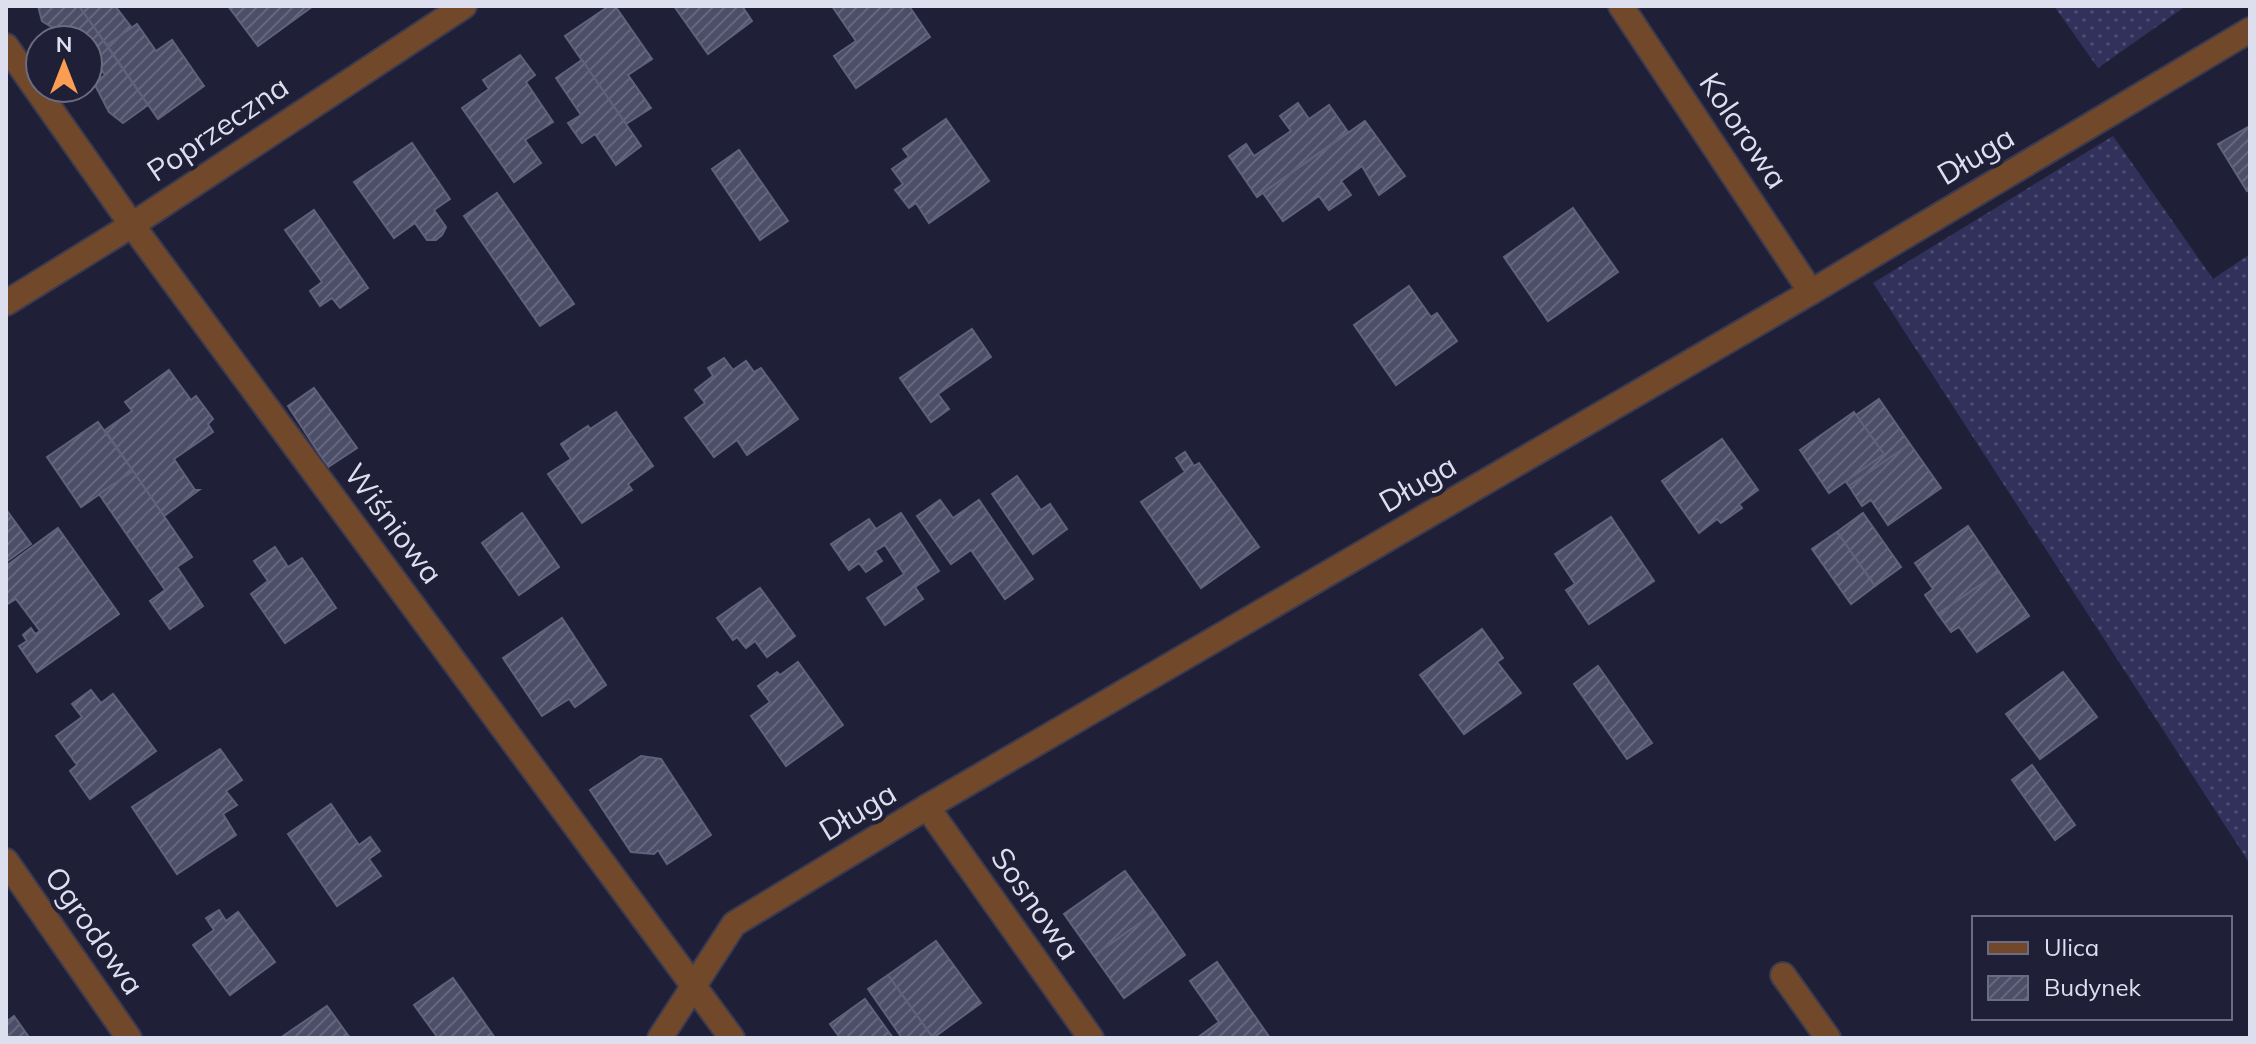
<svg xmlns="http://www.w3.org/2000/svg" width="2256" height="1044" font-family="Mulish,sans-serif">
  <defs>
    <pattern id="grass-dots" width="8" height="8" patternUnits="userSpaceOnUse" patternTransform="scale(2)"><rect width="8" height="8" fill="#31315b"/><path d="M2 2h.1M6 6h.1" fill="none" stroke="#4e4e73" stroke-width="1.8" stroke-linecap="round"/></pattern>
    <pattern id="building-hatch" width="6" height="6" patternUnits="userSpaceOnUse" patternTransform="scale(2)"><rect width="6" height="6" fill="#4c4e68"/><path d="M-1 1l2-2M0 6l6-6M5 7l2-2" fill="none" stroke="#65677e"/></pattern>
  </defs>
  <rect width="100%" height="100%" fill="#1f1f37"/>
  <g fill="url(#grass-dots)">
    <path d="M 2054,6 L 2186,6 L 2098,68 Z"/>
    <path d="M 2113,136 L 2213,279 L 2250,254 L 2250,864 L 1873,283 Z"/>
  </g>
  <g fill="url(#building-hatch)" stroke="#5f617d" stroke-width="2">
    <path d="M 38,6 L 79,6 L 148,105 L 123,123 L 109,112 L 94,83 L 105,75 L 92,56 L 88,59 L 88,40 L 62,40 L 53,28 L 42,21 Z"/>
    <path d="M 79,6 L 115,6 L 132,28 L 107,45 Z"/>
    <path d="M 228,6 L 313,6 L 258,46 Z"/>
    <path d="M 609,6 L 615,6 L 652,59 L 628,75 L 651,108 L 626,124 L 565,36 Z"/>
    <path d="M 674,6 L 742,6 L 752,21 L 708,54 Z"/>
    <path d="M 832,6 L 909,6 L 930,37 L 856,88 L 834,56 L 856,41 Z"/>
    <path d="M 137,24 L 156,51 L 172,40 L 204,86 L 158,119 L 107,45 Z"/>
    <path d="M 520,55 L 535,75 L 526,82 L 553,122 L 525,140 L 541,163 L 514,182 L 462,108 L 489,89 L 483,80 Z"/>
    <path d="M 582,60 L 641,146 L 616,165 L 595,134 L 582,143 L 568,123 L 581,115 L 556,78 Z"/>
    <path d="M 1298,103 L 1309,119 L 1329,105 L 1348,132 L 1257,197 L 1229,156 L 1246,144 L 1254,156 L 1291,131 L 1280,116 Z"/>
    <path d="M 946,119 L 989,181 L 929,223 L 916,203 L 909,208 L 895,190 L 903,184 L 892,169 L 909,157 L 903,149 Z"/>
    <path d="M 1365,121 L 1405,176 L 1379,195 L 1362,166 L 1341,181 L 1351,195 L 1329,210 L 1319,196 L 1283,221 L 1263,193 Z"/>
    <path d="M 2250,126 L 2250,189 L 2247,191 L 2218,144 Z"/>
    <path d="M 412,143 L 450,199 L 434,210 L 446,227 L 442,235 L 436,240 L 427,240 L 415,223 L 394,238 L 354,182 Z"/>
    <path d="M 739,150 L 788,221 L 760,240 L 712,169 Z"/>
    <path d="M 497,193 L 574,304 L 540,326 L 464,216 Z"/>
    <path d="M 1573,208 L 1618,272 L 1548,321 L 1504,257 Z"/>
    <path d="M 314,210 L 368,288 L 340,308 L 332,298 L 320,306 L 310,291 L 322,282 L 285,230 Z"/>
    <path d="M 1409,286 L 1431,317 L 1437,313 L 1457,341 L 1396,385 L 1354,325 Z"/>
    <path d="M 972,329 L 991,357 L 938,394 L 949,409 L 931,422 L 900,378 Z"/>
    <path d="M 724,358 L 733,370 L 746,361 L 754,372 L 761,368 L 798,419 L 747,455 L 737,440 L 714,457 L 685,418 L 705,403 L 695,390 L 713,376 L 708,368 Z"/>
    <path d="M 169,370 L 191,400 L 196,396 L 213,419 L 208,424 L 213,432 L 174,459 L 195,490 L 199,490 L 164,516 L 105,430 L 132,411 L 125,402 Z"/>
    <path d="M 314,388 L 357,448 L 328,467 L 288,406 Z"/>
    <path d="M 1879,399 L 1910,444 L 1849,486 L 1835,468 L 1844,462 L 1826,436 Z"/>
    <path d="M 616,412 L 653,466 L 628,484 L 632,490 L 582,523 L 548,474 L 571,459 L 561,444 L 588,426 L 590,429 Z"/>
    <path d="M 1854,412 L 1884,454 L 1829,493 L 1800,450 Z"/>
    <path d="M 98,422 L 133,471 L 81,507 L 47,457 Z"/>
    <path d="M 1722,439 L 1758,490 L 1739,504 L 1742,508 L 1721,523 L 1717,519 L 1699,533 L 1662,481 Z"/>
    <path d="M 1910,444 L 1941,488 L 1888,525 L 1871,500 L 1862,506 L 1849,486 Z"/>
    <path d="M 1185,452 L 1194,466 L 1199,463 L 1259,547 L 1201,588 L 1141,502 L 1185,472 L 1176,458 Z"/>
    <path d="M 133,471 L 192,557 L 177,567 L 203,606 L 170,629 L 150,601 L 165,590 L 99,494 Z"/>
    <path d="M 1017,476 L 1041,510 L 1050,504 L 1067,529 L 1033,554 L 992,494 Z"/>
    <path d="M 940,500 L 953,518 L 979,500 L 1033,579 L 1005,599 L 971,550 L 951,564 L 917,516 Z"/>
    <path d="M 8,512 L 31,544 L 6,562 L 6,514 Z"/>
    <path d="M 522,513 L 559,567 L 519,595 L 482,543 Z"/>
    <path d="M 901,513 L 939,571 L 915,587 L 923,599 L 885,625 L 867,598 L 904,574 L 885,545 L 875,551 L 882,561 L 866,572 L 859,563 L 849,570 L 831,544 L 869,519 L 876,529 Z"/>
    <path d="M 1863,513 L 1901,567 L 1875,586 L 1837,532 Z"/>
    <path d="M 1611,517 L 1654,581 L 1589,624 L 1566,590 L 1575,584 L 1555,554 Z"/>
    <path d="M 1968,526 L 1999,572 L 1938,614 L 1925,595 L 1933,589 L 1915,563 Z"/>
    <path d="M 58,528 L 119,614 L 37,672 L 19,646 L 27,641 L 23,635 L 31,628 L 35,634 L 40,631 L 16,599 L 6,605 L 6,566 Z"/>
    <path d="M 1837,532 L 1875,586 L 1851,604 L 1812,549 Z"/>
    <path d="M 275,547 L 288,567 L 302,558 L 336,608 L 285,643 L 251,594 L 268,581 L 254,561 Z"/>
    <path d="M 1999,572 L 2029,616 L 1977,652 L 1959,627 L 1951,632 L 1938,614 Z"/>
    <path d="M 760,588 L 795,636 L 767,657 L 755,641 L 746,648 L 737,637 L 733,640 L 717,618 Z"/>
    <path d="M 562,618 L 606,685 L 575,707 L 569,699 L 542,716 L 503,658 Z"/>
    <path d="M 1482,629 L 1503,658 L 1497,662 L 1521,693 L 1464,734 L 1420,675 Z"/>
    <path d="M 798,662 L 843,725 L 786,766 L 751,716 L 770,702 L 758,686 L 777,672 L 780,675 Z"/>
    <path d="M 1598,666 L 1652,743 L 1627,759 L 1574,684 Z"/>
    <path d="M 2063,672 L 2097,717 L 2040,759 L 2006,714 Z"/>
    <path d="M 91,690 L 101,703 L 113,694 L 156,751 L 90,799 L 70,771 L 77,765 L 56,736 L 82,717 L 72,704 Z"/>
    <path d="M 220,749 L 242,780 L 226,791 L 237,805 L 223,814 L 236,835 L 177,874 L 132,807 Z"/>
    <path d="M 641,756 L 661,759 L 711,835 L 667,864 L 658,850 L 654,854 L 631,852 L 590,790 Z"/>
    <path d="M 2032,765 L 2075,825 L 2055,840 L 2012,780 Z"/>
    <path d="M 331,804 L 359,845 L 370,837 L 380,851 L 369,859 L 381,876 L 337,906 L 288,834 Z"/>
    <path d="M 1125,871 L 1155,912 L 1094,956 L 1064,914 Z"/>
    <path d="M 219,910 L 226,921 L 238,912 L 275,962 L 230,995 L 193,945 L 214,930 L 206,918 Z"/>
    <path d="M 1155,912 L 1185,955 L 1124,998 L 1094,956 Z"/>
    <path d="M 936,941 L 981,1003 L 933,1038 L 888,975 Z"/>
    <path d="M 1217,962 L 1270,1038 L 1197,1038 L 1219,1022 L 1190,981 Z"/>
    <path d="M 888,975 L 933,1038 L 902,1038 L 868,989 Z"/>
    <path d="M 453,978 L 495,1038 L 438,1038 L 414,1005 Z"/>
    <path d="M 865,999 L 893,1038 L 840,1038 L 830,1024 Z"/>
    <path d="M 327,1006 L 350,1038 L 284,1038 L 283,1036 Z"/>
    <path d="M 14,1016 L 28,1036 L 26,1038 L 6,1038 L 6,1022 Z"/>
  </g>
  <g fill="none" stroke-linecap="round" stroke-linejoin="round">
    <defs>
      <path id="service" d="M 1783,975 L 1828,1038"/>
      <g id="minor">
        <path d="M 1621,6 L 1811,292"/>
        <path d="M 6,46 L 132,225 L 732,1038"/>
        <path d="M 6,303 L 132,225 L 464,6"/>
        <path d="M 927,807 L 1091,1038"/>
        <path d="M 6,861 L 129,1038"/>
        <path d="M 660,1038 L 734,924 L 927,807 L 1811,292 L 2250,30"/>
      </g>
    </defs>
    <use href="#service" stroke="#3a3a51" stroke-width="28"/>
    <use href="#minor" stroke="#3a3a51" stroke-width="28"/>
    <use href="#service" stroke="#72482a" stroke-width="24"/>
    <use href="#minor" stroke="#72482a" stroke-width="24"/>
  </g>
  <g text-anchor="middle" stroke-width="8" stroke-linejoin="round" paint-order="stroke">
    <g font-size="30" fill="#dddfef" stroke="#1f1f37">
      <text transform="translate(218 129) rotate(-34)" y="10">Poprzeczna</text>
      <text transform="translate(1743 131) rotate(56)" y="10">Kolorowa</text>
      <text transform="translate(1976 156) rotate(-31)" y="10">Długa</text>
      <text transform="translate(1418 484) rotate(-30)" y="10">Długa</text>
      <text transform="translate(393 524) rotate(53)" y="10">Wiśniowa</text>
      <text transform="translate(858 812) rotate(-31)" y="10">Długa</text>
      <text transform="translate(1035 904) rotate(55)" y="10">Sosnowa</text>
      <text transform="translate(94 931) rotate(55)" y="10">Ogrodowa</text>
    </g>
  </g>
  <rect width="2256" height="1044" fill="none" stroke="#dddfef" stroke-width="16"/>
  <rect x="1972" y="916" width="260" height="104" fill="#1f1f37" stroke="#6b6c81" stroke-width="2"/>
  <rect x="1988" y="942" width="40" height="12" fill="#72482a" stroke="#6b6c81" stroke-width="2"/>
  <text x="2044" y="956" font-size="24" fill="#dddfef">Ulica</text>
  <rect x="1988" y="976" width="40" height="24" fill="url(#building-hatch)" stroke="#6b6c81" stroke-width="2"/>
  <text x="2044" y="996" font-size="24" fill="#dddfef">Budynek</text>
  <g transform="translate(64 64)"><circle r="38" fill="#1f1f37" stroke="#6b6c81" stroke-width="2"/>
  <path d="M0-6L14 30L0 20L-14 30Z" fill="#fc9d54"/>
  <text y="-12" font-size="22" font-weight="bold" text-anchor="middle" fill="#dddfef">N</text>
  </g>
</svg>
